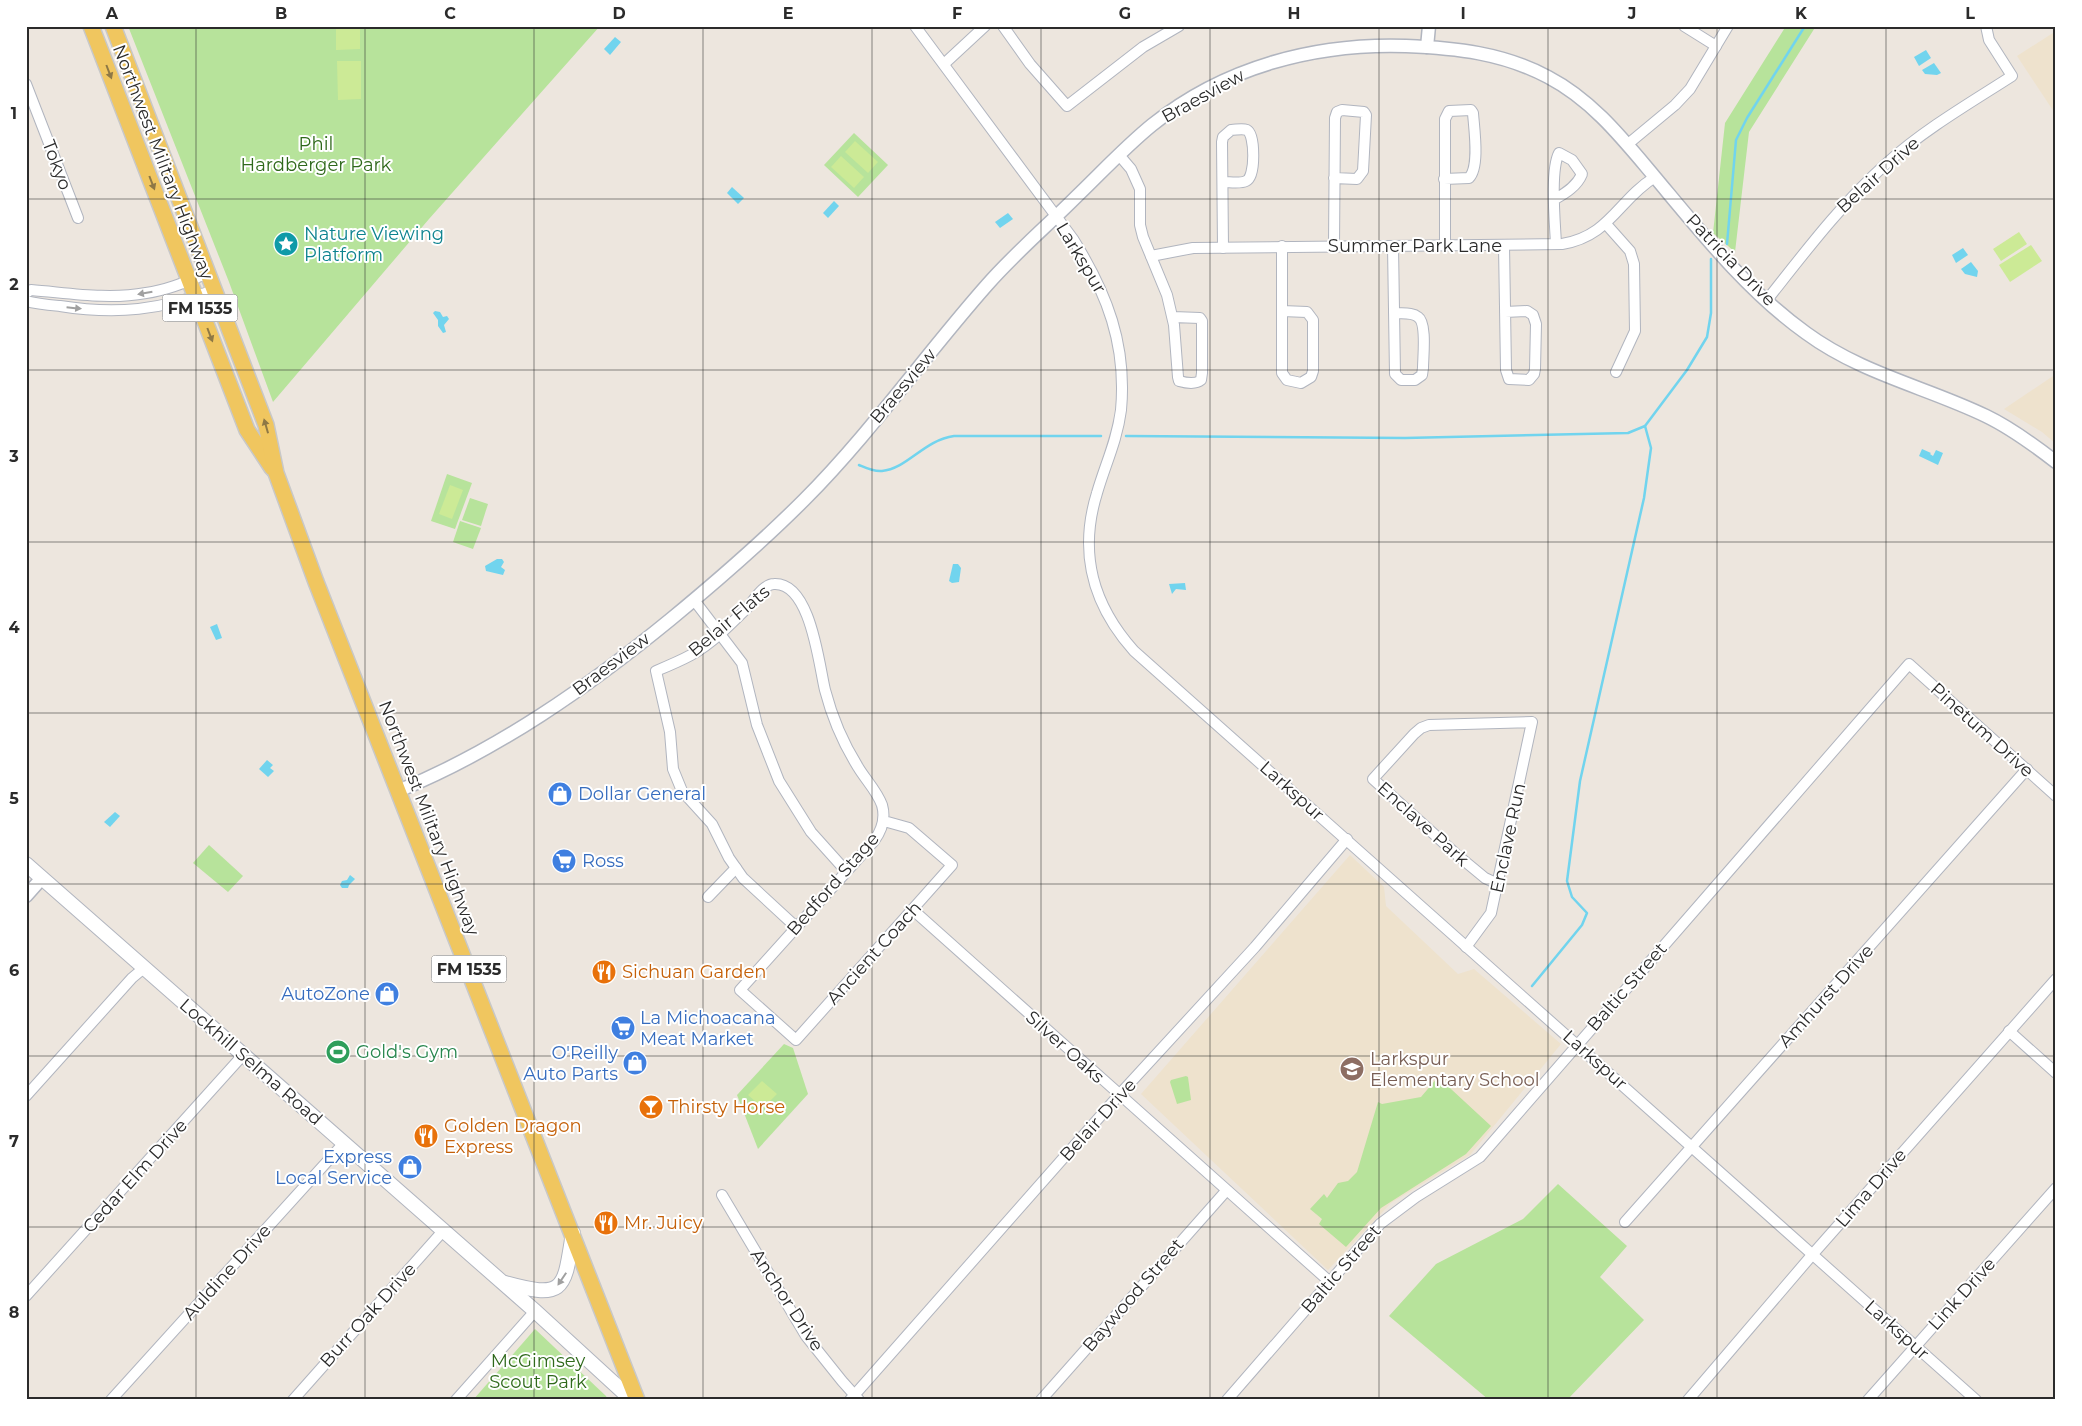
<svg xmlns="http://www.w3.org/2000/svg" width="2082" height="1426" font-family="Montserrat,sans-serif">
  <rect width="100%" height="100%" fill="#ede6de"/>
  <g fill="#eee2cd">
    <path d="M 2056,31 L 2056,115 L 2017,56 Z"/>
    <path d="M 2056,374 L 2056,444 L 2042,432 L 2004,409 Z"/>
    <path d="M 1350,855 L 1384,887 L 1386,906 L 1458,974 L 1474,969 L 1561,1044 L 1470,1155 L 1391,1203 L 1328,1270 L 1141,1094 Z"/>
  </g>
  <g fill="#b7e39b">
    <path d="M 128,26 L 600,26 L 429,219 L 273,402 L 229,282 Z"/>
    <path d="M 1786,26 L 1816,26 L 1749,132 L 1735,252 L 1713,233 L 1725,123 Z"/>
    <path d="M 854,133 L 888,165 L 858,197 L 824,165 Z"/>
    <path d="M 447,474 L 472,483 L 455,529 L 431,521 Z"/>
    <path d="M 470,498 L 488,504 L 481,526 L 462,520 Z"/>
    <path d="M 460,521 L 481,528 L 473,549 L 453,542 Z"/>
    <path d="M 209,845 L 243,876 L 228,892 L 193,863 Z"/>
    <path d="M 784,1044 L 793,1048 L 808,1094 L 758,1149 L 737,1095 Z"/>
    <path d="M 1186,1076 L 1188,1077 L 1191,1100 L 1177,1104 L 1170,1082 L 1171,1080 Z"/>
    <path d="M 1438,1077 L 1491,1126 L 1466,1154 L 1381,1208 L 1346,1247 L 1319,1224 L 1322,1219 L 1310,1209 L 1324,1194 L 1327,1198 L 1338,1183 L 1348,1181 L 1357,1172 L 1378,1102 L 1382,1104 L 1421,1097 Z"/>
    <path d="M 1558,1184 L 1627,1246 L 1600,1277 L 1644,1320 L 1567,1400 L 1489,1400 L 1389,1316 L 1436,1264 L 1523,1219 Z"/>
    <path d="M 535,1329 L 606,1396 L 608,1400 L 473,1400 Z"/>
  </g>
  <g fill="#ccea96">
    <path d="M 336,26 L 360,26 L 360,49 L 336,50 Z"/>
    <path d="M 337,61 L 361,61 L 361,99 L 338,100 Z"/>
    <path d="M 855,141 L 878,162 L 868,173 L 845,152 Z"/>
    <path d="M 841,156 L 864,177 L 854,188 L 831,167 Z"/>
    <path d="M 2019,232 L 2027,244 L 2001,261 L 1993,249 Z"/>
    <path d="M 2031,245 L 2042,261 L 2010,282 L 1999,265 Z"/>
    <path d="M 450,485 L 463,490 L 452,519 L 439,514 Z"/>
    <path d="M 762,1081 L 777,1094 L 763,1108 L 748,1095 Z"/>
  </g>
  <g fill="#71d4ee">
    <path d="M 615,37 L 621,42 L 610,55 L 604,49 Z"/>
    <path d="M 1926,50 L 1931,58 L 1919,66 L 1914,57 Z"/>
    <path d="M 1934,63 L 1941,73 L 1937,75 L 1925,74 L 1922,70 Z"/>
    <path d="M 732,187 L 744,198 L 738,204 L 727,193 Z"/>
    <path d="M 834,201 L 839,206 L 828,218 L 823,213 Z"/>
    <path d="M 1008,213 L 1013,219 L 1000,228 L 995,222 Z"/>
    <path d="M 1963,248 L 1968,255 L 1956,263 L 1952,255 Z"/>
    <path d="M 1971,262 L 1978,271 L 1977,277 L 1965,274 L 1961,269 Z"/>
    <path d="M 435,311 L 440,312 L 443,317 L 447,316 L 449,319 L 444,325 L 446,332 L 443,333 L 438,326 L 438,320 L 433,313 Z"/>
    <path d="M 1922,449 L 1931,453 L 1930,454 L 1933,456 L 1936,450 L 1943,453 L 1938,465 L 1919,456 Z"/>
    <path d="M 497,559 L 502,559 L 504,562 L 501,567 L 505,570 L 503,575 L 486,571 L 485,566 Z"/>
    <path d="M 953,564 L 958,564 L 961,568 L 959,582 L 952,583 L 949,581 Z"/>
    <path d="M 1185,583 L 1186,590 L 1176,589 L 1172,594 L 1169,584 Z"/>
    <path d="M 217,624 L 222,638 L 216,640 L 210,627 Z"/>
    <path d="M 267,760 L 273,765 L 270,768 L 274,771 L 268,777 L 259,769 Z"/>
    <path d="M 115,812 L 120,816 L 110,827 L 104,822 Z"/>
    <path d="M 350,875 L 355,879 L 349,885 L 348,888 L 342,888 L 340,885 L 342,881 L 347,880 Z"/>
  </g>
  <g fill="none" stroke-linecap="round" stroke-linejoin="round">
    <g stroke="#71d4ee" stroke-width="2.5">
      <path d="M 1727,244 L 1736,140 L 1747,118 L 1805,26"/>
      <path d="M 1126,436 L 1405,438 L 1628,433 L 1645,426 L 1687,370 L 1707,337 L 1711,313 L 1711,259"/>
      <path d="M 859,465 C 866,468 874,472 882,471 C 907,469 924,440 954,436 L 1101,436"/>
      <path d="M 1532,986 L 1582,925 L 1587,913 L 1572,897 L 1567,881 L 1580,781 L 1644,498 L 1651,448 L 1645,426"/>
    </g>
    <defs>
      <g id="minor">
        <path d="M 915,26 L 1073,239 C 1107,293 1127,345 1121,410 C 1117,441 1105,465 1097,493 C 1078,554 1093,605 1134,651 L 1976,1400"/>
        <path d="M 1003,26 L 1030,64 L 1067,106 L 1143,47 L 1179,26"/>
        <path d="M 1684,26 L 1716,46"/>
        <path d="M 944,64 L 985,26"/>
        <path d="M 26,84 L 78,218"/>
        <path d="M 1628,144 L 1675,105 L 1690,89 L 1728,26"/>
        <path d="M 1119,155 L 1131,169 L 1140,189 L 1140,225 L 1143,237 L 1167,295 L 1174,325 L 1178,377 L 1179,381 C 1186,383 1195,385 1201,380 L 1202,373 L 1202,321 L 1200,318 L 1173,317"/>
        <path d="M 1444,179 L 1469,178 C 1480,167 1474,128 1473,113 L 1471,110 L 1449,111 L 1445,119 L 1445,245"/>
        <path d="M 1223,182 C 1230,182 1240,184 1246,181 C 1256,177 1255,134 1247,130 C 1242,128 1236,130 1231,130 L 1223,137 L 1222,142 L 1223,248"/>
        <path d="M 1555,199 C 1566,193 1577,186 1582,174 L 1572,160 L 1559,153 C 1550,170 1555,223 1556,244"/>
        <path d="M 1606,224 L 1630,251 L 1634,264 L 1635,331 L 1616,372"/>
        <path d="M 1504,245 L 1506,370 L 1509,379 L 1529,380 L 1534,374 L 1535,369 L 1536,324 L 1533,315 L 1527,311 L 1505,312"/>
        <path d="M 1282,246 L 1282,373 L 1287,380 L 1301,383 L 1311,377 L 1313,371 L 1313,320 L 1307,312 L 1282,311"/>
        <path d="M 1334,246 L 1335,118 L 1337,112 L 1342,110 L 1364,112 L 1366,115 L 1363,171 L 1357,179 L 1334,178"/>
        <path d="M 1393,246 L 1395,374 L 1401,380 L 1415,380 L 1422,375 L 1423,368 C 1423,357 1427,323 1418,317 C 1412,312 1402,314 1394,313"/>
        <path d="M 1151,256 L 1193,248 L 1562,244 C 1610,236 1618,200 1655,177"/>
        <path d="M 26,293 L 31,290 C 69,293 108,300 146,293 C 168,290 188,281 208,273"/>
        <path d="M 1767,300 C 1805,252 1841,204 1887,163 C 1925,129 1970,103 2012,76 L 1989,40 L 1986,26"/>
        <path d="M 26,301 C 37,304 49,305 60,306 C 117,315 161,310 214,290"/>
        <path d="M 694,600 L 742,663 L 757,725 L 779,781 L 811,832 L 846,871"/>
        <path d="M 708,897 L 736,868"/>
        <path d="M 913,910 L 1330,1282"/>
        <path d="M 796,927 L 743,878 L 729,858 L 712,824 L 682,791 L 673,769 L 670,732 L 656,671 C 668,666 680,661 691,655 C 711,644 730,625 746,609 C 753,602 763,584 774,584 C 811,582 819,666 825,690 C 832,717 843,743 858,767 C 865,779 877,791 882,805 C 886,819 882,830 874,841 L 740,990 L 796,1040 L 952,865 L 909,828 L 884,821"/>
        <path d="M 1466,947 L 1491,913 L 1532,722 L 1429,725 L 1421,728 L 1414,734 L 1373,779 L 1456,854 L 1485,878 L 1498,884"/>
        <path d="M 2009,1031 L 2056,1073"/>
        <path d="M 26,1096 L 132,978 L 144,968"/>
        <path d="M 722,1195 L 806,1336 L 842,1381 L 859,1400"/>
        <path d="M 1625,1222 L 2027,769"/>
        <path d="M 26,1296 L 243,1055"/>
        <path d="M 111,1400 L 343,1144"/>
        <path d="M 293,1400 L 443,1231"/>
        <path d="M 456,1400 L 535,1311"/>
        <path d="M 850,1400 L 1119,1095 L 1255,947 L 1347,839"/>
        <path d="M 1041,1400 L 1226,1191"/>
        <path d="M 1227,1400 L 1380,1224 L 1416,1197 L 1480,1157 L 1909,664 L 2056,796"/>
        <path d="M 1688,1400 L 1812,1255 L 2056,979"/>
        <path d="M 1868,1400 L 2056,1188"/>
      </g>
      <g id="tertiary">
        <path d="M 1427,47 L 1429,26"/>
        <path d="M 398,791 C 498,750 588,687 671,619 C 717,581 762,542 804,500 C 870,434 925,355 987,285 C 1014,254 1047,226 1076,197 C 1101,173 1125,147 1152,125 C 1224,67 1315,43 1406,46 C 1456,48 1503,53 1548,77 C 1592,100 1622,138 1654,176 C 1700,231 1747,291 1806,333 C 1862,374 1926,387 1986,416 C 2011,428 2034,445 2056,462"/>
        <path d="M 26,896 L 42,878"/>
      </g>
      <g id="secondary">
        <path d="M 26,864 L 535,1311 L 632,1400"/>
        <path d="M 505,1283 C 566,1300 564,1289 573,1233"/>
      </g>
      <g id="primary">
        <path d="M 91,26 L 247,430 L 272,468"/>
        <path d="M 113,26 L 266,425 L 276,473 L 316,582 L 637,1400"/>
      </g>
    </defs>
    <use href="#minor" stroke="#b1b5bf" stroke-width="12"/>
    <use href="#tertiary" stroke="#b1b5bf" stroke-width="15"/>
    <use href="#secondary" stroke="#b1b5bf" stroke-width="16"/>
    <use href="#primary" stroke="#c8c8c8" stroke-width="18"/>
    <use href="#minor" stroke="#fff" stroke-width="10"/>
    <use href="#tertiary" stroke="#fff" stroke-width="12"/>
    <use href="#secondary" stroke="#fff" stroke-width="14"/>
    <use href="#primary" stroke="#f0c65f" stroke-width="15"/>
  </g>
  <defs><path id="oneway-solid" d="M-6-.8H1V-3.2L6.5 0L1 3.2V.8H-6Z" transform="scale(1.25)"/></defs>
  <g fill="#8e7845">
    <use href="#oneway-solid" transform="translate(109 72) rotate(69)"/>
    <use href="#oneway-solid" transform="translate(152 183) rotate(69)"/>
    <use href="#oneway-solid" transform="translate(210 335) rotate(69)"/>
    <use href="#oneway-solid" transform="translate(266 426) rotate(-106)"/>
  </g>
  <g fill="#a0a0a0">
    <use href="#oneway-solid" transform="translate(145 293) rotate(170)"/>
    <use href="#oneway-solid" transform="translate(74 308) rotate(6)"/>
    <use href="#oneway-solid" transform="translate(562 1279) rotate(124)"/>
  </g>
  <path fill="none" stroke="#2b2b2b" stroke-width="1" stroke-opacity="0.55" d="M 196,26 L 196,1400M 365,26 L 365,1400M 534,26 L 534,1400M 703,26 L 703,1400M 872,26 L 872,1400M 1041,26 L 1041,1400M 1210,26 L 1210,1400M 1379,26 L 1379,1400M 1548,26 L 1548,1400M 1717,26 L 1717,1400M 1886,26 L 1886,1400M 26,199 L 2056,199M 26,370 L 2056,370M 26,542 L 2056,542M 26,713 L 2056,713M 26,884 L 2056,884M 26,1056 L 2056,1056M 26,1227 L 2056,1227"/>
  <defs>
    <symbol id="sight-disc" viewBox="-11 -11 22 22"><circle r="9.5" fill="#0f9aa8" stroke="#fff"/><path d="M0-6L1.8-2.2L6-1.7L2.9 1.2L3.7 5.4L0 3.3L-3.7 5.4L-2.9 1.2L-6-1.7L-1.8-2.2Z" fill="#fff"/></symbol>
    <symbol id="shop-disc" viewBox="-11 -11 22 22"><circle r="9.5" fill="#3f7fe0" stroke="#fff"/><path d="M-5-2.5h2.3a2.7 3.5 0 0 1 5.4 0H5L5.5 6h-11ZM-1.5-2.5h3a1.5 2.3 0 0 0-3 0Z" fill="#fff"/></symbol>
    <symbol id="supermarket-disc" viewBox="-11 -11 22 22"><circle r="9.5" fill="#3f7fe0" stroke="#fff"/><path d="M-6-5.5h2.5l.6 2H6L4.5 2H-2.5L-4.4-4H-6ZM-1.5 3.2a1.3 1.3 0 1 0 .1 0ZM3 3.2a1.3 1.3 0 1 0 .1 0Z" fill="#fff"/></symbol>
    <symbol id="restaurant-disc" viewBox="-11 -11 22 22"><circle r="9.5" fill="#e8710a" stroke="#fff"/><path d="M-5-6h1v4h1v-4h1v4h1v-4h1v5L-1.5 .5V6h-2V.5L-5-1ZM5-6V6H3V1.5H1.5Q1.5-4 5-6Z" fill="#fff"/></symbol>
    <symbol id="stadium-disc" viewBox="-11 -11 22 22"><circle r="9.5" fill="#2e9e5b" stroke="#fff"/><path d="M0-5a6.5 5 0 1 0 0 10a6.5 5 0 1 0 0-10ZM-3.5-1.8h7v3.6h-7Z" fill="#fff"/></symbol>
    <symbol id="school-disc" viewBox="-11 -11 22 22"><circle r="9.5" fill="#8d6e63" stroke="#fff"/><path d="M0-5L7-2L0 1L-7-2ZM-4 1L0 2.5L4 1V4Q0 6-4 4Z" fill="#fff"/></symbol>
    <symbol id="bar-disc" viewBox="-11 -11 22 22"><circle r="9.5" fill="#e8710a" stroke="#fff"/><path d="M-6-5H6L.8 .8V4.5H3.5V6h-7V4.5H-.8V.8Z" fill="#fff"/></symbol>
  </defs>
  <g fill-rule="evenodd">
    <use href="#sight-disc" x="272" y="230" width="28" height="28"/>
    <use href="#shop-disc" x="546" y="780" width="28" height="28"/>
    <use href="#supermarket-disc" x="550" y="847" width="28" height="28"/>
    <use href="#restaurant-disc" x="590" y="958" width="28" height="28"/>
    <use href="#shop-disc" x="373" y="980" width="28" height="28"/>
    <use href="#supermarket-disc" x="609" y="1014" width="28" height="28"/>
    <use href="#stadium-disc" x="324" y="1038" width="28" height="28"/>
    <use href="#shop-disc" x="621" y="1049" width="28" height="28"/>
    <use href="#school-disc" x="1338" y="1055" width="28" height="28"/>
    <use href="#bar-disc" x="637" y="1093" width="28" height="28"/>
    <use href="#restaurant-disc" x="412" y="1122" width="28" height="28"/>
    <use href="#shop-disc" x="396" y="1153" width="28" height="28"/>
    <use href="#restaurant-disc" x="592" y="1209" width="28" height="28"/>
  </g>
  <g text-anchor="middle" stroke-width="4" stroke-linejoin="round" paint-order="stroke">
    <g fill="#fff" stroke="#6b6b6b" stroke-width="1">
      <rect x="162.5" y="294.5" width="75" height="27" rx="4"/>
      <rect x="431.5" y="955.5" width="75" height="27" rx="4"/>
    </g>
    <g font-size="16" font-weight="bold" fill="#2b2b2b">
      <text x="200" y="314">FM 1535</text>
      <text x="469" y="975">FM 1535</text>
    </g>
    <g font-size="18" fill="#2b2b2b" stroke="#fff">
      <text transform="translate(1203 96) rotate(-29)" y="6">Braesview</text>
      <text transform="translate(163 162) rotate(69)" y="6">Northwest Military Highway</text>
      <text transform="translate(57 165) rotate(69)" y="6">Tokyo</text>
      <text transform="translate(1878 175) rotate(-42)" y="6">Belair Drive</text>
      <text x="1415" y="252">Summer Park Lane</text>
      <text transform="translate(1081 258) rotate(59)" y="6">Larkspur</text>
      <text transform="translate(1731 260) rotate(46)" y="6">Patricia Drive</text>
      <text transform="translate(903 386) rotate(-50)" y="6">Braesview</text>
      <text transform="translate(729 621) rotate(-40)" y="6">Belair Flats</text>
      <text transform="translate(611 664) rotate(-37)" y="6">Braesview</text>
      <text transform="translate(1982 730) rotate(42)" y="6">Pinetum Drive</text>
      <text transform="translate(1292 791) rotate(42)" y="6">Larkspur</text>
      <text transform="translate(429 818) rotate(69)" y="6">Northwest Military Highway</text>
      <text transform="translate(1423 824) rotate(42)" y="6">Enclave Park</text>
      <text transform="translate(1508 838) rotate(-78)" y="6">Enclave Run</text>
      <text transform="translate(833 884) rotate(-49)" y="6">Bedford Stage</text>
      <text transform="translate(874 953) rotate(-48)" y="6">Ancient Coach</text>
      <text transform="translate(1627 987) rotate(-49)" y="6">Baltic Street</text>
      <text transform="translate(1826 996) rotate(-48)" y="6">Amhurst Drive</text>
      <text transform="translate(1065 1047) rotate(42)" y="6">Silver Oaks</text>
      <text transform="translate(1595 1060) rotate(42)" y="6">Larkspur</text>
      <text transform="translate(251 1062) rotate(41)" y="6">Lockhill Selma Road</text>
      <text transform="translate(1098 1120) rotate(-48)" y="6">Belair Drive</text>
      <text transform="translate(135 1176) rotate(-48)" y="6">Cedar Elm Drive</text>
      <text transform="translate(1871 1188) rotate(-49)" y="6">Lima Drive</text>
      <text transform="translate(1341 1269) rotate(-49)" y="6">Baltic Street</text>
      <text transform="translate(227 1272) rotate(-48)" y="6">Auldine Drive</text>
      <text transform="translate(1962 1294) rotate(-48)" y="6">Link Drive</text>
      <text transform="translate(1133 1295) rotate(-49)" y="6">Baywood Street</text>
      <text transform="translate(787 1300) rotate(57)" y="6">Anchor Drive</text>
      <text transform="translate(368 1315) rotate(-48)" y="6">Burr Oak Drive</text>
      <text transform="translate(1897 1330) rotate(42)" y="6">Larkspur</text>
    </g>
    <g font-size="18" fill="#2f691b" stroke="#fff">
      <text x="316" y="150">Phil<tspan x="316" dy="21">Hardberger Park</tspan></text>
      <text x="538" y="1367">McGimsey<tspan x="538" dy="21">Scout Park</tspan></text>
    </g>
    <g font-size="18" fill="#0d838f" stroke="#fff" text-anchor="start">
      <text x="304" y="240">Nature Viewing<tspan x="304" dy="21">Platform</tspan></text>
    </g>
    <g font-size="18" fill="#366cbe" stroke="#fff" text-anchor="start">
      <text x="578" y="800">Dollar General</text>
      <text x="582" y="867">Ross</text>
      <text x="370" y="1000" text-anchor="end">AutoZone</text>
      <text x="640" y="1024">La Michoacana<tspan x="640" dy="21">Meat Market</tspan></text>
      <text x="618" y="1059" text-anchor="end">O'Reilly<tspan x="618" dy="21">Auto Parts</tspan></text>
      <text x="392" y="1163" text-anchor="end">Express<tspan x="392" dy="21">Local Service</tspan></text>
    </g>
    <g font-size="18" fill="#c56008" stroke="#fff" text-anchor="start">
      <text x="622" y="978">Sichuan Garden</text>
      <text x="668" y="1113">Thirsty Horse</text>
      <text x="444" y="1132">Golden Dragon<tspan x="444" dy="21">Express</tspan></text>
      <text x="624" y="1229">Mr. Juicy</text>
    </g>
    <g font-size="18" fill="#27864d" stroke="#fff" text-anchor="start">
      <text x="356" y="1058">Gold's Gym</text>
    </g>
    <g font-size="18" fill="#785e54" stroke="#fff" text-anchor="start">
      <text x="1370" y="1065">Larkspur<tspan x="1370" dy="21">Elementary School</tspan></text>
    </g>
  </g>
  <rect width="2082" height="1426" fill="none" stroke="#ffffff" stroke-width="55"/>
  <rect x="28" y="28" width="2026" height="1370" fill="none" stroke="#2b2b2b" stroke-width="2"/>
  <g font-size="16" text-anchor="middle" font-weight="bold" fill="#2b2b2b">
    <text x="112" y="19">A</text>
    <text x="281" y="19">B</text>
    <text x="450" y="19">C</text>
    <text x="619" y="19">D</text>
    <text x="788" y="19">E</text>
    <text x="957" y="19">F</text>
    <text x="1125" y="19">G</text>
    <text x="1294" y="19">H</text>
    <text x="1463" y="19">I</text>
    <text x="1632" y="19">J</text>
    <text x="1801" y="19">K</text>
    <text x="1970" y="19">L</text>
    <text x="14" y="119">1</text>
    <text x="14" y="290">2</text>
    <text x="14" y="462">3</text>
    <text x="14" y="633">4</text>
    <text x="14" y="804">5</text>
    <text x="14" y="976">6</text>
    <text x="14" y="1147">7</text>
    <text x="14" y="1318">8</text>
  </g>
</svg>
